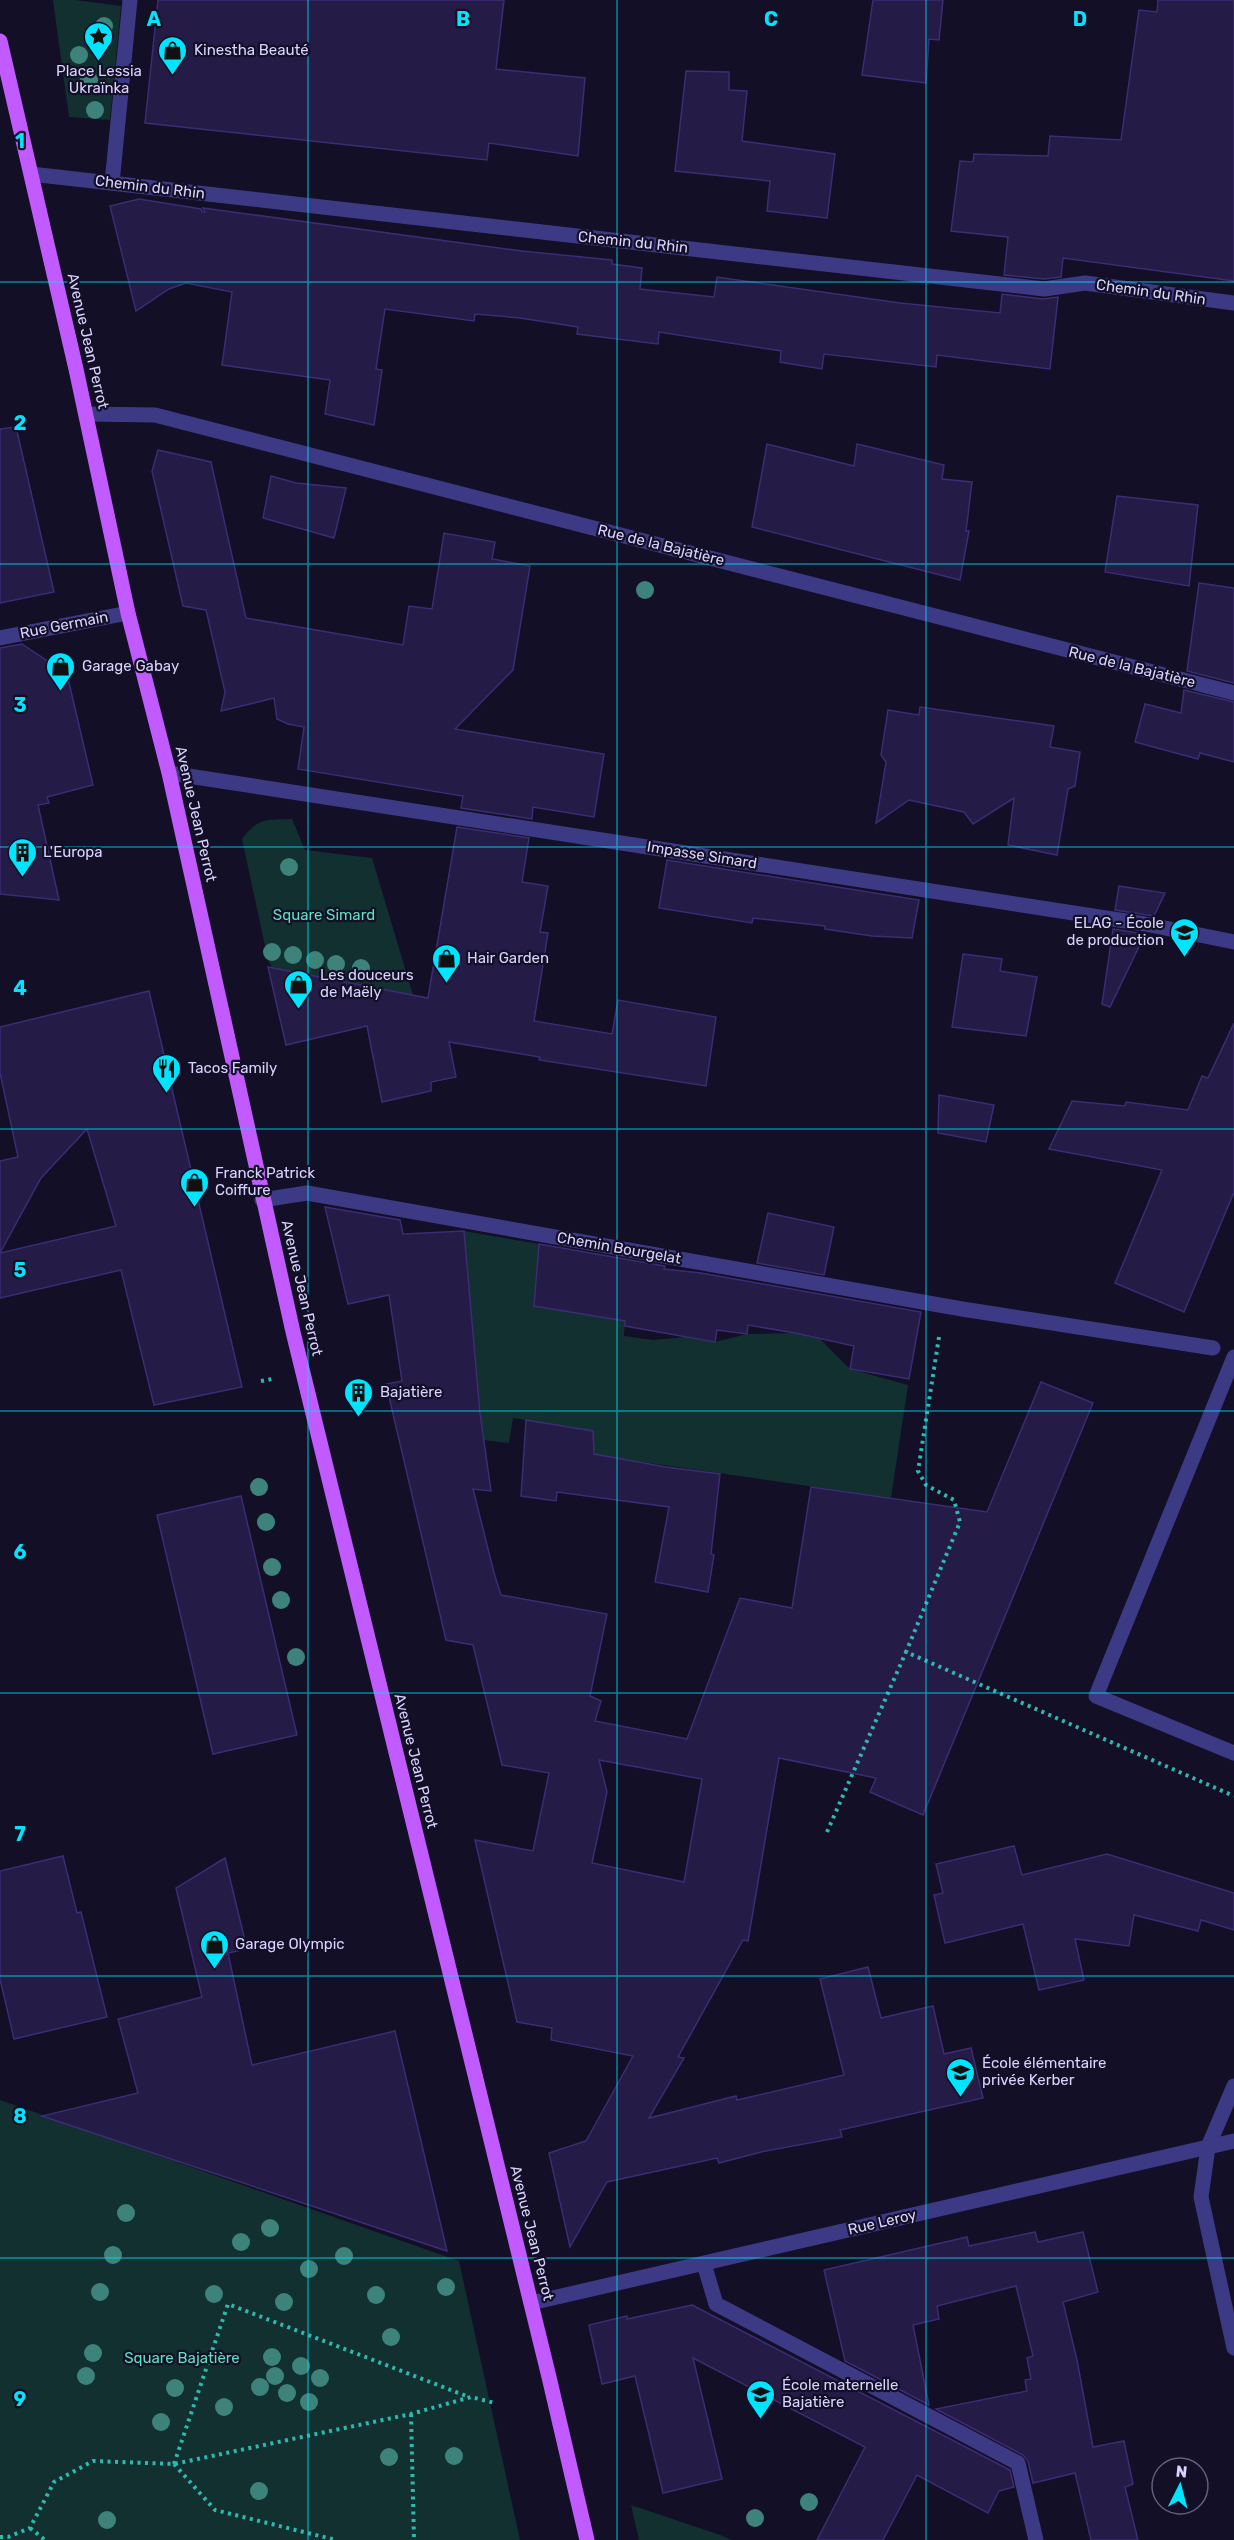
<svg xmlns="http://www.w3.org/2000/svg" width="1234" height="2540" font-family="Rubik,sans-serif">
  <rect width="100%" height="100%" fill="#130f26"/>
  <g fill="#12302f">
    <path d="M 53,0 L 75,0 L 121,6 L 110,120 L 69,117 Z"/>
    <path d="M 292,819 L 305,850 L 372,858 L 413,995 L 272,968 L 268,960 L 242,839 C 259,817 266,820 292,819 Z"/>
    <path d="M 464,1231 L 539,1244 L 534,1306 L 625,1321 L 624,1336 L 653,1340 L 685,1337 L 715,1342 L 747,1334 L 795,1333 L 818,1337 L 850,1369 L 908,1385 L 891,1498 L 594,1455 L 593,1431 L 513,1418 L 509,1443 L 483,1440 Z"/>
    <path d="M 0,2100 L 459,2261 L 520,2540 L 0,2540 Z"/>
    <path d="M 631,2505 L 723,2536 L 731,2540 L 639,2540 Z"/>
  </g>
  <g fill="#241b47" stroke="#3b2d73" stroke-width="1.5" fill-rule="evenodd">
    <path d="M 158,0 L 504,0 L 496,69 L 585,78 L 578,156 L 489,143 L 487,160 L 145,123 Z"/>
    <path d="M 873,0 L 943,0 L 939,40 L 929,39 L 926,83 L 862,75 Z"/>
    <path d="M 1158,0 L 1234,0 L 1234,281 L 1063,258 L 1061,277 L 1044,279 L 1004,275 L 1008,237 L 951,231 L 960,161 L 973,162 L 974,154 L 1048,156 L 1050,136 L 1121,140 L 1139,10 L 1157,12 Z"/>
    <path d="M 686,71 L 729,72 L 729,90 L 747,91 L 742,141 L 835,154 L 827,218 L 767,211 L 770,181 L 675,171 Z"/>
    <path d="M 139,199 L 201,209 L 202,212 L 205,212 L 203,208 L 522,251 L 612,260 L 612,264 L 642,268 L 640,289 L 714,297 L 717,277 L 900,303 L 1000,313 L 1002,294 L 1043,299 L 1058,297 L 1050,369 L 937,355 L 936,367 L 824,354 L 822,369 L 780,362 L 781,351 L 659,332 L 658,344 L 577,334 L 578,327 L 520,318 L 475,314 L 474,321 L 385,309 L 376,369 L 382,370 L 374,425 L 325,414 L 330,380 L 222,365 L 232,292 L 186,283 L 169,289 L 136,311 L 110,206 Z"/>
    <path d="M 16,427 L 54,592 L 0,603 L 0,429 Z"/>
    <path d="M 767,444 L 854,466 L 857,444 L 944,465 L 942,479 L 972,482 L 966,531 L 969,531 L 960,580 L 752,527 Z"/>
    <path d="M 158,450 L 211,462 L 246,618 L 403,645 L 409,606 L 432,609 L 444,533 L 495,542 L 492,559 L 530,566 L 513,670 L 455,729 L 604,754 L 594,817 L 533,807 L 532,819 L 461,808 L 463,796 L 298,769 L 304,727 L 288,724 L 277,719 L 274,698 L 221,711 L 225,692 L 206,610 L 183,606 L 152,471 Z"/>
    <path d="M 271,476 L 296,483 L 346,488 L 334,538 L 263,518 Z"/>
    <path d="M 1117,496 L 1198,505 L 1189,586 L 1105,572 Z"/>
    <path d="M 1199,583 L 1234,588 L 1234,683 L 1187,671 Z"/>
    <path d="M 22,644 L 67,674 L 93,785 L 47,797 L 49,803 L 38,805 L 59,900 L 0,894 L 0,648 Z"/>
    <path d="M 1184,690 L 1234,702 L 1234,762 L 1200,753 L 1198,759 L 1135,742 L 1145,704 L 1181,713 Z"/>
    <path d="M 920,707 L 1054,726 L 1050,747 L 1080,752 L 1075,786 L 1068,789 L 1057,855 L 1008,845 L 1014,798 L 973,824 L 964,812 L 909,800 L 876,823 L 886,762 L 881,755 L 888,710 L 919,715 Z"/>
    <path d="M 457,827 L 529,838 L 522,882 L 548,886 L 540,932 L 548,933 L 534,1021 L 612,1034 L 618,1000 L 716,1017 L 706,1086 L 539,1060 L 540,1057 L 449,1042 L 456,1077 L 431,1082 L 431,1091 L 382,1102 L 367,1026 L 286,1045 L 268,967 L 428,998 Z"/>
    <path d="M 667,860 L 919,900 L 912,938 L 872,936 L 825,929 L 825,926 L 753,918 L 752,923 L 659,908 Z"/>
    <path d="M 1119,886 L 1165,893 L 1154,916 L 1115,910 Z"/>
    <path d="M 1113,929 L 1145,934 L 1110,1007 L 1102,1004 Z"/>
    <path d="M 963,954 L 1002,959 L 1000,971 L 1037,977 L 1026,1036 L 952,1027 Z"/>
    <path d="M 149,991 L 242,1387 L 154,1405 L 121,1270 L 0,1298 L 0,1161 L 18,1157 L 0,1073 L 0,1027 ZM 87,1129 L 116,1226 L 0,1253 L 41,1178 Z"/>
    <path d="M 1234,1023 L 1234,1192 L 1184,1312 L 1115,1283 L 1162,1170 L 1049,1149 L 1072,1101 L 1125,1106 L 1126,1102 L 1188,1110 L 1202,1076 L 1208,1078 Z"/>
    <path d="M 939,1095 L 994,1105 L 986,1142 L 938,1133 Z"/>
    <path d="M 325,1207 L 400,1220 L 403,1234 L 464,1231 L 480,1413 L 491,1491 L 473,1489 L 494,1573 L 501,1595 L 607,1614 L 590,1696 L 601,1701 L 595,1721 L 687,1739 L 740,1598 L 792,1608 L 811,1487 L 987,1512 L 1041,1382 L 1093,1403 L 923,1815 L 870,1792 L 876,1778 L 779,1758 L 748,1941 L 743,1940 L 678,2057 L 684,2058 L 649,2118 L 736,2096 L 737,2100 L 844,2075 L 820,1979 L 868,1967 L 881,2018 L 933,2006 L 944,2054 L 971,2048 L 983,2098 L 840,2130 L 842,2137 L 761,2152 L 719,2163 L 717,2158 L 607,2182 L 570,2247 L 549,2153 L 586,2141 L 633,2056 L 551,2040 L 552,2028 L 517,2022 L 475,1840 L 533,1851 L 549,1773 L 502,1765 L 473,1645 L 446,1640 L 386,1384 L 402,1381 L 389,1295 L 348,1304 ZM 599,1760 L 702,1779 L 684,1882 L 592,1863 L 607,1792 Z"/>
    <path d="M 768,1213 L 834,1227 L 824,1275 L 757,1263 Z"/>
    <path d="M 539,1244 L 665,1266 L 664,1269 L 701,1273 L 921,1312 L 909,1379 L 850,1369 L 854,1346 L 795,1333 L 748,1325 L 747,1334 L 717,1330 L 715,1342 L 625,1326 L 625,1321 L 534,1306 Z"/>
    <path d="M 526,1420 L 593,1431 L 594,1454 L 666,1467 L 720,1474 L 711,1554 L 714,1555 L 708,1592 L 655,1582 L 669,1507 L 557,1492 L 556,1501 L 521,1496 Z"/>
    <path d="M 241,1496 L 297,1735 L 213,1754 L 157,1515 Z"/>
    <path d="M 1014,1846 L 1022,1875 L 1107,1854 L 1234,1893 L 1234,1930 L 1201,1920 L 1198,1931 L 1134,1915 L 1129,1946 L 1075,1939 L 1084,1980 L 1039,1990 L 1023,1924 L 945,1943 L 934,1895 L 943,1893 L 936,1864 Z"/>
    <path d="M 63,1856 L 77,1913 L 81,1912 L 107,2017 L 14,2039 L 0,1979 L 0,1871 Z"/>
    <path d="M 225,1858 L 247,1949 L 228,1953 L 252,2065 L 395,2031 L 447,2251 L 42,2116 L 138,2093 L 118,2019 L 202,1997 L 176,1888 Z"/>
    <path d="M 1035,2232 L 1038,2242 L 1083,2232 L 1098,2292 L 1063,2302 L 1077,2360 L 1093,2447 L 1124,2441 L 1133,2484 L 1125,2487 L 1138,2540 L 1091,2540 L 1075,2473 L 1033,2483 L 1028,2461 L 1023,2455 L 936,2409 L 1027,2391 L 1025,2380 L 1031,2379 L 1027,2358 L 1033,2356 L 1016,2286 L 937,2306 L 939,2319 L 913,2325 L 929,2405 L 845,2361 L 824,2270 L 967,2237 L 969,2246 Z"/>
    <path d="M 692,2305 L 1010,2470 L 1014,2487 L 999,2491 L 988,2513 L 917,2475 L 883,2540 L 817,2540 L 865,2447 L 693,2358 L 722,2479 L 663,2493 L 635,2376 L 602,2384 L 589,2325 L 627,2316 L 627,2319 Z"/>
  </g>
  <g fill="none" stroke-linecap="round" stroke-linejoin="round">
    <g stroke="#2fb8b0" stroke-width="4" stroke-dasharray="3 4.5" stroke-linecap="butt">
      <path d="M 939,1337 L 918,1471 L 926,1485 L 954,1500 L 960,1522 L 906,1652 L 1234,1796"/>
      <path d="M 261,1381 L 272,1379"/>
      <path d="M 827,1832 L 906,1652"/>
      <path d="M 411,2414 L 414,2540"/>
      <path d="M 174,2464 L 228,2304 L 469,2397"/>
      <path d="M 174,2464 L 215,2510 L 336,2540"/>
      <path d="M 30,2528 L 45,2540"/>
      <path d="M 0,2537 L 8,2537 L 30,2528 L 54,2482 L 93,2461 L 174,2464 L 411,2414 L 471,2397 L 495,2403"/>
    </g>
    <g stroke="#3d3a85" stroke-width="15">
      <path d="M 31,174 L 1044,289 L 1085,283 L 1234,303"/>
      <path d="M 112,183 L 130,0"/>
      <path d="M 86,414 L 155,415 L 1234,693"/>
      <path d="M 0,638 L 128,613"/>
      <path d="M 169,773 L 1145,924 L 1234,942"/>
      <path d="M 262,1200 L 307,1193 L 962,1309 L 1213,1348"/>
      <path d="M 1234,1357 L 1096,1696 L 1234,1753"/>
      <path d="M 1234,2086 L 1208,2147 L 1201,2197 L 1234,2348"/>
      <path d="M 704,2264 L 716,2304 L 1018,2463 L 1036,2540"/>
      <path d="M 531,2303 L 1234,2141"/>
    </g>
    <path stroke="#c25bff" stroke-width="15" d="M 0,41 L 76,369 L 128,613 L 169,773 L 293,1332 L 549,2377 L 587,2540"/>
  </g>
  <g fill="#3d827b">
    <circle cx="104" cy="26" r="9"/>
    <circle cx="79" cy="55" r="9"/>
    <circle cx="89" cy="80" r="9"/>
    <circle cx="95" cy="110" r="9"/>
    <circle cx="645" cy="590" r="9"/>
    <circle cx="289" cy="867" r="9"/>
    <circle cx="272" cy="952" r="9"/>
    <circle cx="293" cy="955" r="9"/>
    <circle cx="315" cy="960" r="9"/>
    <circle cx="336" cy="964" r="9"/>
    <circle cx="361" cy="968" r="9"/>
    <circle cx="259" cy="1487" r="9"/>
    <circle cx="266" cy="1522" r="9"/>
    <circle cx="272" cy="1567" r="9"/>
    <circle cx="281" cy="1600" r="9"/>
    <circle cx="296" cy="1657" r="9"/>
    <circle cx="126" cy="2213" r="9"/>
    <circle cx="270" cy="2228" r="9"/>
    <circle cx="241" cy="2242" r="9"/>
    <circle cx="113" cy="2255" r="9"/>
    <circle cx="344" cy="2256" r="9"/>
    <circle cx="309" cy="2269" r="9"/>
    <circle cx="446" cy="2287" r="9"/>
    <circle cx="100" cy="2292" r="9"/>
    <circle cx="214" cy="2294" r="9"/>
    <circle cx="376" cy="2295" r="9"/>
    <circle cx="284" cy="2302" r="9"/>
    <circle cx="391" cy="2337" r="9"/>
    <circle cx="93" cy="2353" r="9"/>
    <circle cx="272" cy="2357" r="9"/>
    <circle cx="301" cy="2366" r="9"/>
    <circle cx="86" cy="2376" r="9"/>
    <circle cx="275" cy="2376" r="9"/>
    <circle cx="320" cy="2378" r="9"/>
    <circle cx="260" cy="2387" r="9"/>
    <circle cx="175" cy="2388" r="9"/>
    <circle cx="287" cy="2393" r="9"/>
    <circle cx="309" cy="2402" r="9"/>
    <circle cx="224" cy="2407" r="9"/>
    <circle cx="161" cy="2422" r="9"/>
    <circle cx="454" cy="2456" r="9"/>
    <circle cx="389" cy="2457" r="9"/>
    <circle cx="259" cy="2491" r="9"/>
    <circle cx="809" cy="2502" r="9"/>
    <circle cx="755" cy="2518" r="9"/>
    <circle cx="107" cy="2520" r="9"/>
  </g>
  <path fill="none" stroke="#00e5ff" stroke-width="1.5" stroke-opacity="0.55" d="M 308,0 L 308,2540M 617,0 L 617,2540M 926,0 L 926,2540M 0,282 L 1234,282M 0,564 L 1234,564M 0,847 L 1234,847M 0,1129 L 1234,1129M 0,1411 L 1234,1411M 0,1693 L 1234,1693M 0,1976 L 1234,1976M 0,2258 L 1234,2258"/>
  <defs>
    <symbol id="sight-pin" viewBox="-11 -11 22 30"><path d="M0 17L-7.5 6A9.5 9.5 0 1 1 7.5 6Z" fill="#00e5ff" stroke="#130f26"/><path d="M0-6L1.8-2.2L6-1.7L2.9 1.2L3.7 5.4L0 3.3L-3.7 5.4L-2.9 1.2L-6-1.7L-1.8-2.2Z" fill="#111"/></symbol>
    <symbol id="shop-pin" viewBox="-11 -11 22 30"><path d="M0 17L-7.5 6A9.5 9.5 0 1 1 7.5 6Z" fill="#00e5ff" stroke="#130f26"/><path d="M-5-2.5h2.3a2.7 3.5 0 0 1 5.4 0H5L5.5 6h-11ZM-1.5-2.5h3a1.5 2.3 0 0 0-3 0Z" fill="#111"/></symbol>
    <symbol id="building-pin" viewBox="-11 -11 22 30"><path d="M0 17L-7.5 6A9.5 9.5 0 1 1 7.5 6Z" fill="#00e5ff" stroke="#130f26"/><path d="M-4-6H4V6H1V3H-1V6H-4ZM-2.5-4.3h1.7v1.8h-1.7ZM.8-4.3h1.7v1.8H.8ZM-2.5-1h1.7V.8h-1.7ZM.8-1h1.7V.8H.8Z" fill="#111"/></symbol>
    <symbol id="school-pin" viewBox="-11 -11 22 30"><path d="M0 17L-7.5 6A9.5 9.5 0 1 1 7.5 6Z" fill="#00e5ff" stroke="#130f26"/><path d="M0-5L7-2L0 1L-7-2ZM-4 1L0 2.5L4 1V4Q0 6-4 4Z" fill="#111"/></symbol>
    <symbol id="restaurant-pin" viewBox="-11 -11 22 30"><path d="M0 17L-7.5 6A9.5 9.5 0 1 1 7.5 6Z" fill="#00e5ff" stroke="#130f26"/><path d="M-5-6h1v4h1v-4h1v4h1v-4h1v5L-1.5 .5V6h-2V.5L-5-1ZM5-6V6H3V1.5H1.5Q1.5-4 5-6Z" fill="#111"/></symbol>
  </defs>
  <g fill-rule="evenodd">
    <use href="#sight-pin" x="82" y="20" width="33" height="45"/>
    <use href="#shop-pin" x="156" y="34" width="33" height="45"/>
    <use href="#shop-pin" x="44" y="650" width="33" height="45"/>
    <use href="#building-pin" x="6" y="836" width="33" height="45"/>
    <use href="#school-pin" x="1168" y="916" width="33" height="45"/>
    <use href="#shop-pin" x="430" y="942" width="33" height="45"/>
    <use href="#shop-pin" x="282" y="968" width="33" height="45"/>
    <use href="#restaurant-pin" x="150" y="1052" width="33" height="45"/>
    <use href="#shop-pin" x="178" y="1166" width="33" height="45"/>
    <use href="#building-pin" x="342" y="1376" width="33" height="45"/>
    <use href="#shop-pin" x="198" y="1928" width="33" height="45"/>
    <use href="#school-pin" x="944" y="2056" width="33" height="45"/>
    <use href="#school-pin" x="744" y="2378" width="33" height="45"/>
  </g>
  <g text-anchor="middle" stroke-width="4.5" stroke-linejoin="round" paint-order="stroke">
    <g font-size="15" fill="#d9d4ff" stroke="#130f26" text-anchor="start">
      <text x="194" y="55">Kinestha Beauté</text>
      <text x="99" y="76" text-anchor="middle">Place Lessia<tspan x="99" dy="17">Ukraïnka</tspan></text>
      <text x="82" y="671">Garage Gabay</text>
      <text x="43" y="857">L'Europa</text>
      <text x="1164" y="928" text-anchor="end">ELAG - École<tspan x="1164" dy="17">de production</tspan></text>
      <text x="467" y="963">Hair Garden</text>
      <text x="320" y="980">Les douceurs<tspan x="320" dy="17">de Maëly</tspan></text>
      <text x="188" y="1073">Tacos Family</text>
      <text x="215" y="1178">Franck Patrick<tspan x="215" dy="17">Coiffure</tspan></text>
      <text x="380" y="1397">Bajatière</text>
      <text x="235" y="1949">Garage Olympic</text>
      <text x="982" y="2068">École élémentaire<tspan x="982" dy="17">privée Kerber</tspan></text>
      <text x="782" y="2390">École maternelle<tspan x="782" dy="17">Bajatière</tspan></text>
    </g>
    <g font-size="15" fill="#d9d4ff" stroke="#130f26">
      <text transform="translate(150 187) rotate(7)" y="5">Chemin du Rhin</text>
      <text transform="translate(633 242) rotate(6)" y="5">Chemin du Rhin</text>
      <text transform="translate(1151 292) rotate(8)" y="5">Chemin du Rhin</text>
      <text transform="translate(88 341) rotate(77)" y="5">Avenue Jean Perrot</text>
      <text transform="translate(661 545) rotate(14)" y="5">Rue de la Bajatière</text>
      <text transform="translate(64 625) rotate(-11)" y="5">Rue Germain</text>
      <text transform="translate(1132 667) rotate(14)" y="5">Rue de la Bajatière</text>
      <text transform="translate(196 814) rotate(77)" y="5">Avenue Jean Perrot</text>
      <text transform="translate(702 855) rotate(9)" y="5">Impasse Simard</text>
      <text transform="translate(619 1248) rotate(10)" y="5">Chemin Bourgelat</text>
      <text transform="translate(302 1288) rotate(77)" y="5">Avenue Jean Perrot</text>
      <text transform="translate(416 1761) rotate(76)" y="5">Avenue Jean Perrot</text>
      <text transform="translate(882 2222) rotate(-13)" y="5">Rue Leroy</text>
      <text transform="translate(532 2233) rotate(76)" y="5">Avenue Jean Perrot</text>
    </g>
    <g font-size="15" fill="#5fe0c0" stroke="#130f26">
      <text x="324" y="920">Square Simard</text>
      <text x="182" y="2363">Square Bajatière</text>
    </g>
  </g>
  <g font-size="20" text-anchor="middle" font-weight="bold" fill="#00e5ff" stroke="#130f26" stroke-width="4.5" stroke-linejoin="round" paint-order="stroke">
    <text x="154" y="26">A</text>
    <text x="463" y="26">B</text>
    <text x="771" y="26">C</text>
    <text x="1080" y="26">D</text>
    <text x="20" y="148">1</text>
    <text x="20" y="430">2</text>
    <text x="20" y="712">3</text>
    <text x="20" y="995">4</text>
    <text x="20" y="1277">5</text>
    <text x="20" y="1559">6</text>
    <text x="20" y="1841">7</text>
    <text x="20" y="2123">8</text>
    <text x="20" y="2406">9</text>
  </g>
  <g transform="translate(1180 2486) rotate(6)"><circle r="28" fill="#130f26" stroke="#625e7d" stroke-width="1.5"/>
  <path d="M0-4.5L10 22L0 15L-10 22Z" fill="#00e5ff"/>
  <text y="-9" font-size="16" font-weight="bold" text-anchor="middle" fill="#d9d4ff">N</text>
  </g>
</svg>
